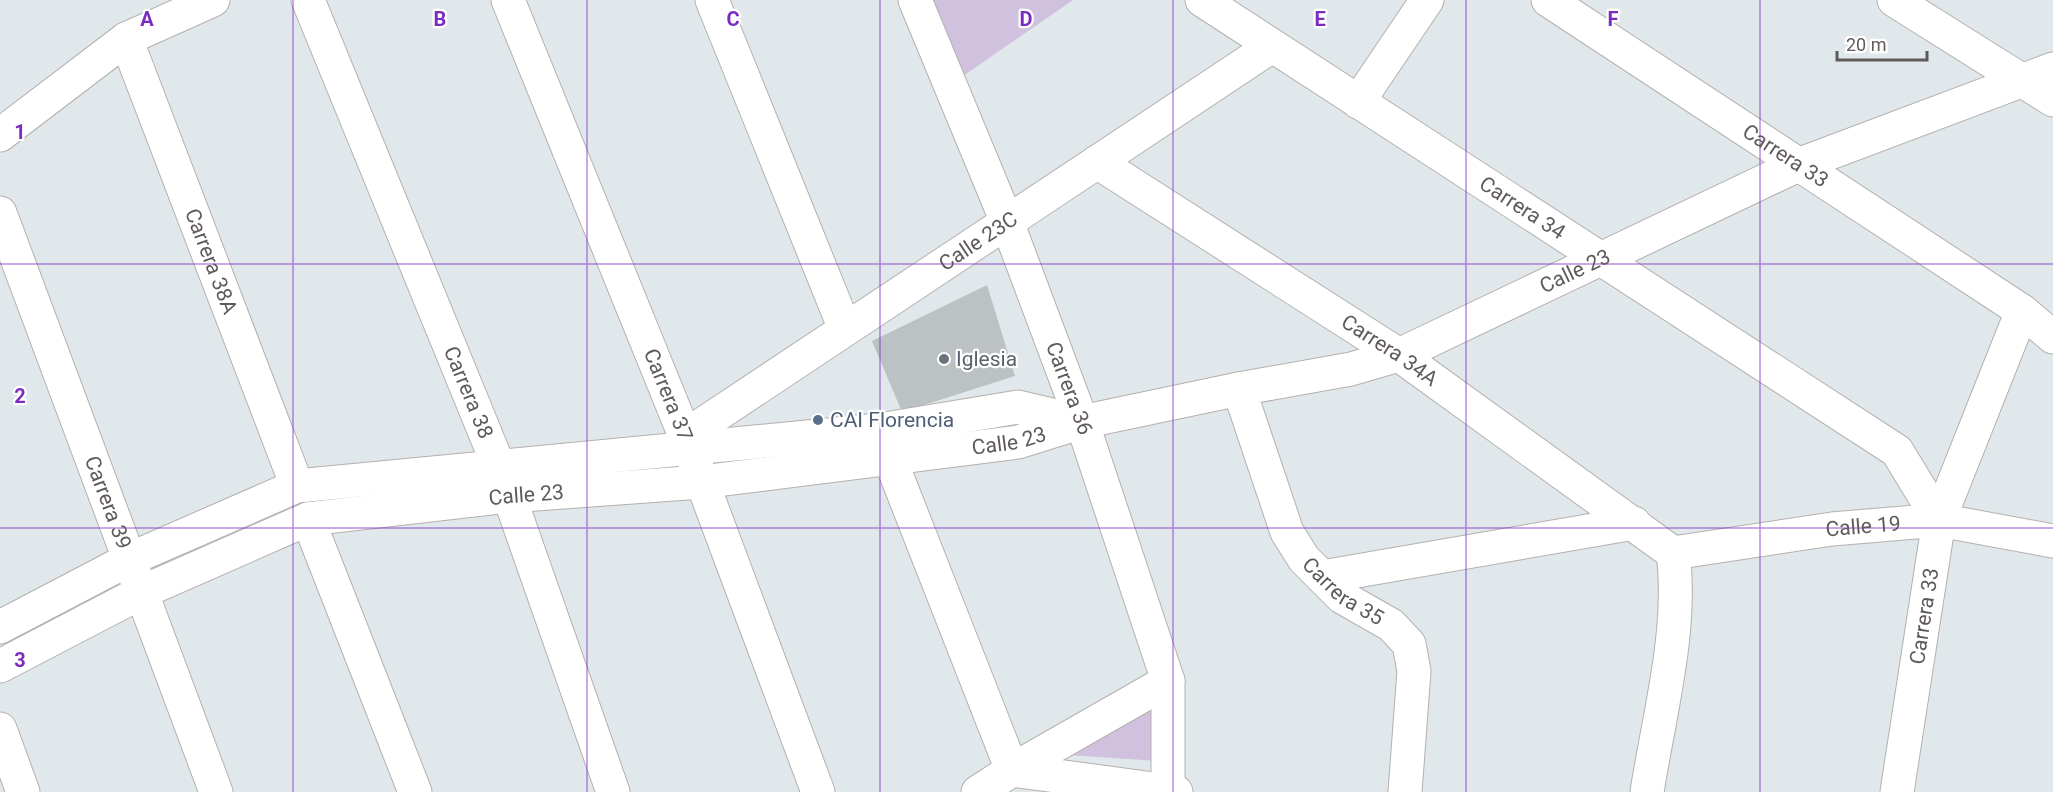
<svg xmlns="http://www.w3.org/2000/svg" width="2053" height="792" font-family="Roboto,sans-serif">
  <rect width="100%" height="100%" fill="#e1e8eb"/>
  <g fill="#d0c1df">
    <path d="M 915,0 L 1073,0 L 950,85 Z"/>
    <path d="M 1159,701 L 1158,761 L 1067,755 Z"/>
  </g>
  <path fill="#bcc2c3" d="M 987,285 L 1015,376 L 902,412 L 872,341 Z"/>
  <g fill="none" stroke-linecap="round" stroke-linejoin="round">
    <defs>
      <g id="street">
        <path id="s1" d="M 308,0 L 499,467 L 613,792"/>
        <path id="s2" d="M 508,0 L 685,436 L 818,792"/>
        <path d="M 712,0 L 845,329"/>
        <path id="s3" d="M 915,0 L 1007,222 L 1082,422 L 1168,681 L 1168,792"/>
        <path id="s4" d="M 1202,0 L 1897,451 L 1939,520"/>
        <path id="s5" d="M 1548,0 L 2022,311 L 2053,337"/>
        <path d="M 1894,0 L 2053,100"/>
        <path id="s6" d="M 126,39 L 297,486"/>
        <path d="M 1358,102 L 1427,0"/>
        <path d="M 0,135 L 126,39 L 213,0"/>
        <path id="s7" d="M 1097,162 L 1399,355 L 1673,553"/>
        <path id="s8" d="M 0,213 L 216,792"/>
        <path id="s9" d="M 1239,389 L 1287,532 L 1304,559 L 1342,597 L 1391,625 L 1409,644 L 1414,671 L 1405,792"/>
        <path d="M 879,431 L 1012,770 L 1176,792"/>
        <path id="s10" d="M 685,436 L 1272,46"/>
        <path d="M 308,519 L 415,792"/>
        <path id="s11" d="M 1673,553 L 1832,529 L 1939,520 L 2053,541"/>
        <path d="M 1322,577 L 1634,523"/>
        <path d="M 0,729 L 23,792"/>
        <path d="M 978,792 L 1012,770 L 1168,681"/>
        <path d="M 1647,792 C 1659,715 1683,630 1673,553"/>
        <path id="s12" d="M 1897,792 L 1939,520 L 2022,311"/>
      </g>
      <g id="secondary">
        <path d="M 0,627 L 130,559 L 297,486 L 879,430 L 1018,407 L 1082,422"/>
        <path id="s13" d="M 0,666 L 142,592 L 308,519 L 509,496 L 701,482 L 1018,442 L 1082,422 L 1239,389 L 1351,369 L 1399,355 L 1798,165 L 2053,69"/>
      </g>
    </defs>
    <use href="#street" stroke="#b5b0af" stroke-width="35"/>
    <use href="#secondary" stroke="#b5afae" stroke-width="35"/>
    <use href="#street" stroke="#fff" stroke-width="33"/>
    <use href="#secondary" stroke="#fff" stroke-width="33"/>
  </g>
  <path fill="none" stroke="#7b2cbf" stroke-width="1.5" stroke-opacity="0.55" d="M 293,0 L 293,792M 587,0 L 587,792M 880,0 L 880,792M 1173,0 L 1173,792M 1466,0 L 1466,792M 1760,0 L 1760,792M 0,264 L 2053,264M 0,528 L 2053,528"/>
  <circle fill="#6b7280" stroke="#fff" stroke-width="2" cx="944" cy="359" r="6"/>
  <circle fill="#5c6f8a" stroke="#fff" stroke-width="2" cx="818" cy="420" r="6"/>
  <g text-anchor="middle" stroke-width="4.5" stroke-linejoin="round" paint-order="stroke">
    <g font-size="21" fill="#605a5a" stroke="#fff">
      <text dy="7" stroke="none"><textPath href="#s5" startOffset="284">Carrera 33</textPath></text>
      <text dy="7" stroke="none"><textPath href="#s4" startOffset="382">Carrera 34</textPath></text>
      <text dy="7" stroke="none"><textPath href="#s10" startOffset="352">Calle 23C</textPath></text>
      <text dy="7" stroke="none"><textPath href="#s6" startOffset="238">Carrera 38A</textPath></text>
      <text dy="7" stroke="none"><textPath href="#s13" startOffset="1642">Calle 23</textPath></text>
      <text dy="7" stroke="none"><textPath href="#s7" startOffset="348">Carrera 34A</textPath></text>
      <text dy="7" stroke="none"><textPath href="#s3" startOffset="418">Carrera 36</textPath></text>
      <text dy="7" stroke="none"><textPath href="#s1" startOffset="424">Carrera 38</textPath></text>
      <text dy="7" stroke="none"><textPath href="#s2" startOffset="426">Carrera 37</textPath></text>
      <text dy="7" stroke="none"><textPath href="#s13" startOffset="1047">Calle 23</textPath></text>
      <text dy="7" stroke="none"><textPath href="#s13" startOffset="561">Calle 23</textPath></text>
      <text dy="7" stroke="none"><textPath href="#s8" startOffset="309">Carrera 39</textPath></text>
      <text dy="7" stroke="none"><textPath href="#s11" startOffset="192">Calle 19</textPath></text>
      <text dy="7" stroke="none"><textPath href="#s9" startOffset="234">Carrera 35</textPath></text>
      <text dy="7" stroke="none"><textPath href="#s12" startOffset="178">Carrera 33</textPath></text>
    </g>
    <g font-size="21" fill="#5b616d" stroke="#fff" text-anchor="start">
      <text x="956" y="366">Iglesia</text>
    </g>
    <g font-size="21" fill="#4e5e75" stroke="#fff" text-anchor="start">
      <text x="830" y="427">CAI Florencia</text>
    </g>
  </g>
  <g font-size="20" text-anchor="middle" font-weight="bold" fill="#7b2cbf" stroke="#fff" stroke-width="4.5" stroke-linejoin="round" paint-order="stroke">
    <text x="147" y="26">A</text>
    <text x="440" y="26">B</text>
    <text x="733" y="26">C</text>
    <text x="1026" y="26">D</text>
    <text x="1320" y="26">E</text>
    <text x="1613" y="26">F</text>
    <text x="20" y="139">1</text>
    <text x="20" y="403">2</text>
    <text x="20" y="667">3</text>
  </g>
  <path d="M1837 51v9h90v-9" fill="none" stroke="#605a5a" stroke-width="3"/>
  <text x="1846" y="51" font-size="18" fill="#605a5a" stroke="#ffffff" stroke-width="4.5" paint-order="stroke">20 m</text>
</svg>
